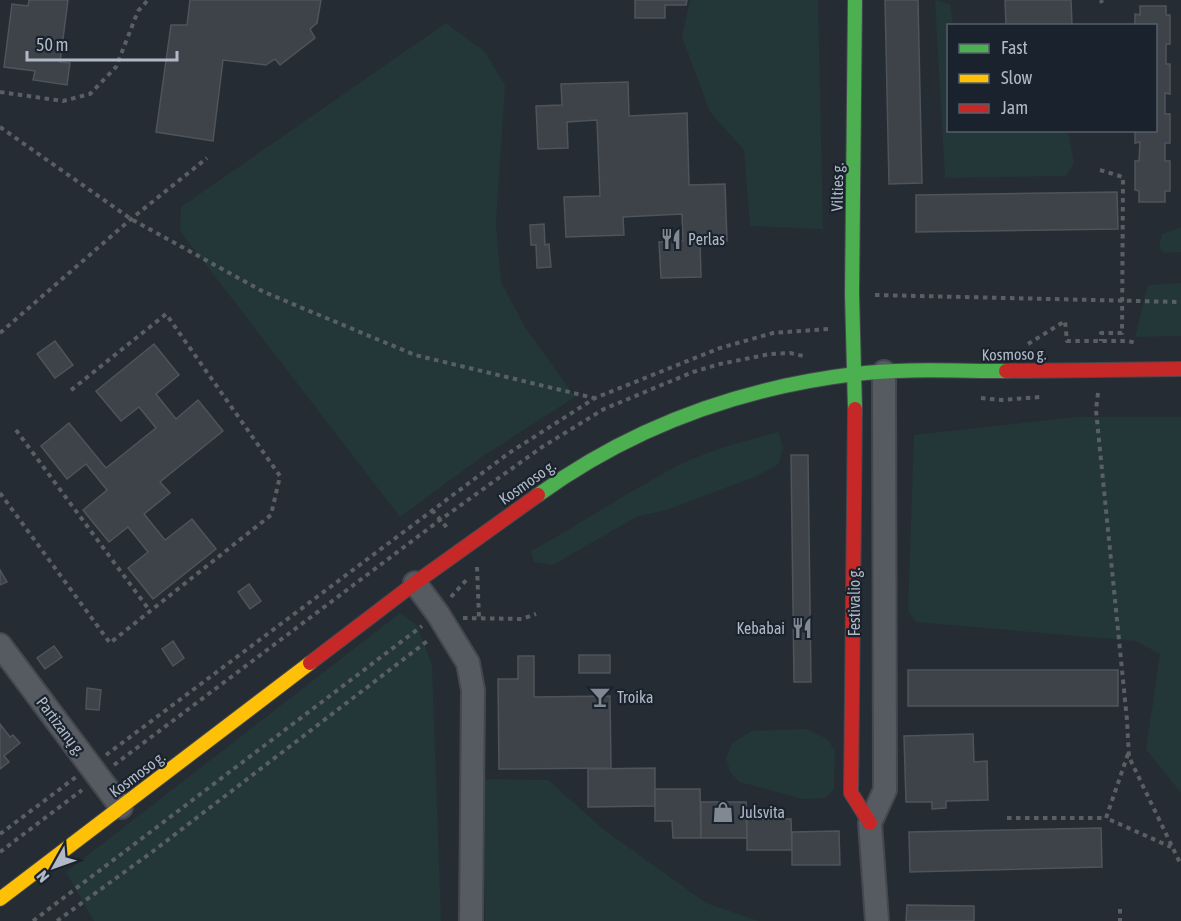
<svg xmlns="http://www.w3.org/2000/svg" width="1181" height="921" font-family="'Asap Condensed',sans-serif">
  <rect width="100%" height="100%" fill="#262c33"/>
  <g fill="#233638">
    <path d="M 690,0 L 818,0 L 823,229 L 750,226 L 744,150 L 710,112 L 682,37 Z"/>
    <path d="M 935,0 L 950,4 L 953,25 L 948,26 L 948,130 L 1068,131 L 1074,163 L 1066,176 L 945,178 Z"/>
    <path d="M 446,23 L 485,52 L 505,85 L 496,224 L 501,282 L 525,327 L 575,397 L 483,456 L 400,517 L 180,231 L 181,207 Z"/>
    <path d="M 1181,227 L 1181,252 L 1163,253 L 1159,247 L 1162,234 Z"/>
    <path d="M 1181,283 L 1181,336 L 1135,337 L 1148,285 Z"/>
    <path d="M 1077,417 L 1181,417 L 1181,793 L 1146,749 L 1160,654 L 1136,641 L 916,622 L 908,611 L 914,435 Z"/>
    <path d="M 778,432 L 783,447 L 779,464 L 757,476 L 664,511 L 638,516 L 553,565 L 534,562 L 531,551 C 577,526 620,497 666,472 C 701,452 740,442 778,432 Z"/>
    <path d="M 400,613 L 417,625 L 432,665 L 441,921 L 94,921 L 66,872 Z"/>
    <path d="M 806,729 L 827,739 L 835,751 L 834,789 L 825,798 L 803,799 L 740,782 L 730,772 L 726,758 L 732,744 L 751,731 Z"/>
    <path d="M 484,779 L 548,780 L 603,829 L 706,903 L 759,921 L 485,921 Z"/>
  </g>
  <g fill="#3d4348" stroke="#4e545b" stroke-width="1.5">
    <path d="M 29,0 L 68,0 L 60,62 L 70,63 L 67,85 L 33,80 L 35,71 L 4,67 L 12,4 L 28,6 Z"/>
    <path d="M 190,0 L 321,0 L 317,23 L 310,29 L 315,38 L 280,65 L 275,59 L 266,65 L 223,60 L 213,141 L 156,132 L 171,25 L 187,25 Z"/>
    <path d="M 635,0 L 687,0 L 686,5 L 665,5 L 665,18 L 635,18 Z"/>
    <path d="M 885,0 L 918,0 L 922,183 L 889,184 Z"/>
    <path d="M 1005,0 L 1071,0 L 1072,25 L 1006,26 Z"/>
    <path d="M 1140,6 L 1166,6 L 1166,15 L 1170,15 L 1170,44 L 1166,44 L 1166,64 L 1170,64 L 1170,94 L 1165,93 L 1165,114 L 1170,114 L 1170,143 L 1165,143 L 1165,161 L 1170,161 L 1170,191 L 1165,191 L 1165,202 L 1139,202 L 1139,191 L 1135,190 L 1135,161 L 1139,161 L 1140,142 L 1135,143 L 1135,130 L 1156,130 L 1156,26 L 1135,26 L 1135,14 L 1140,15 Z"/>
    <path d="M 628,82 L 629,116 L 687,113 L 689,185 L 725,184 L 727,241 L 700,242 L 701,277 L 661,278 L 659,242 L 683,241 L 682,214 L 623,217 L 624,235 L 566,237 L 564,197 L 600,196 L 597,120 L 567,122 L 568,148 L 538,149 L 536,106 L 562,105 L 561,84 Z"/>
    <path d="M 1117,192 L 1118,229 L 916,232 L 916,195 Z"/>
    <path d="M 544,224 L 545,245 L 549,244 L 551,267 L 537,268 L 536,245 L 531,245 L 530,225 Z"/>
    <path d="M 55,341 L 73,365 L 55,378 L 37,354 Z"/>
    <path d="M 154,344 L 179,375 L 156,394 L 176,419 L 198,400 L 223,431 L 160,482 L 170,493 L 144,514 L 165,540 L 192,519 L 216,549 L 153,599 L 128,568 L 148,552 L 128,527 L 109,542 L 83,510 L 107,490 L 86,464 L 67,479 L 41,446 L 69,423 L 106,468 L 156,428 L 139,407 L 121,421 L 96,391 Z"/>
    <path d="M 791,455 L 808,455 L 811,682 L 794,682 Z"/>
    <path d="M 0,570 L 7,582 L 0,585 Z"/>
    <path d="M 249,584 L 261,601 L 250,609 L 238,592 Z"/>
    <path d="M 173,641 L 184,658 L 173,666 L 162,649 Z"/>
    <path d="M 54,646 L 62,657 L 45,669 L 37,658 Z"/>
    <rect x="579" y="655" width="31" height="18"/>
    <path d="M 518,656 L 534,656 L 534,697 L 610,696 L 611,768 L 499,769 L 498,679 L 518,679 Z"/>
    <rect x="908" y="670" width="210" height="36"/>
    <path d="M 87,688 L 101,690 L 99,710 L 86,709 Z"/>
    <path d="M 0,724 L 10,737 L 13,735 L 20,743 L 4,756 L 9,762 L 0,769 Z"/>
    <path d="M 973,734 L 974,762 L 987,761 L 988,800 L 946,801 L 946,808 L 932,809 L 932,802 L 906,802 L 904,736 Z"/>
    <path d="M 655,768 L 655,806 L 588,807 L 588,769 Z"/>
    <path d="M 655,789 L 700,789 L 701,838 L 673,838 L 672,821 L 655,821 Z"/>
    <path d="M 701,802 L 746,802 L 747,838 L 701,838 Z"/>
    <path d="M 747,819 L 791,819 L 792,850 L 747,850 Z"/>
    <path d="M 1101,828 L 1102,867 L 910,872 L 909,832 Z"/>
    <path d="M 839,831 L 840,865 L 792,865 L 792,832 Z"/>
    <path d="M 907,905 L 974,906 L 974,921 L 906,921 Z"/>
  </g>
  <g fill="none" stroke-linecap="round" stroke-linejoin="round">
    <defs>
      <g id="street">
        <path d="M 415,583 L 438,614 L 468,663 L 473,690 L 471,921"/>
        <path d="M 0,645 L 121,807"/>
        <path d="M 877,921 L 870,823 L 885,790 L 884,372"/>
      </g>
      <g id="fast">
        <path d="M 855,409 L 852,294 L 855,0"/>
        <path d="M 538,495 C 632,427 740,388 855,374 C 904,368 956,371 1006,371"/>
      </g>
      <path id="slow" d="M 0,899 L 310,663"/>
      <g id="jam">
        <path d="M 1006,371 L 1181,369"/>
        <path d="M 855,409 L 851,793 L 870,823"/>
        <path d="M 310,663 L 415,583 L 538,495"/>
      </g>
    </defs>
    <use href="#street" stroke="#44484e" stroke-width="26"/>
    <use href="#fast" stroke="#44484e" stroke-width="16"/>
    <use href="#slow" stroke="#44484e" stroke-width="16"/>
    <use href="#jam" stroke="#44484e" stroke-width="16"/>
    <g stroke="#595f65" stroke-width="4" stroke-dasharray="4.5 4.5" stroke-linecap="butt">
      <path d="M 1101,0 L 1102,3"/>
      <path d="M 0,92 L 63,101 L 90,94 L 116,67 L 138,11 L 148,0"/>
      <path d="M 0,127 L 131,219 L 264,292 L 415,355 L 594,398"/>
      <path d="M 1100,170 L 1123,177 L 1122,333 L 1101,333 L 1101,341"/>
      <path d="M 875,295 L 1181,302"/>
      <path d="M 0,333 L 131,219 L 207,158"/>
      <path d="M 1028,344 L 1065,321 L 1067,341 L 1128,341 L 1136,343"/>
      <path d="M 1098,393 L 1096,410 L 1127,720 L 1129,757 L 1181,865"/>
      <path d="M 981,398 L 1001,400 L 1040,397"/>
      <path d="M 16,430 L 150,611"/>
      <path d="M 0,493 L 110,643 L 271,515 L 280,476 L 166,314 L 70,391"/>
      <path d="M 432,510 L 449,530"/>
      <path d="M 477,567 L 479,617"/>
      <path d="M 451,597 L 468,578"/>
      <path d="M 463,618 L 522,619 L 536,614"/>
      <path d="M 1128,754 L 1106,818 L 1171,847"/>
      <path d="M 106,755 L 509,453 L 595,398 L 720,348 L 773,333 L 828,329"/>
      <path d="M 114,765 L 440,520 L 542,447 L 604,409 L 693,372 L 720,364 L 770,354 L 790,353 L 803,356"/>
      <path d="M 1007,818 L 1106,818"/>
      <path d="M 0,834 L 76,777"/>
      <path d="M 0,852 L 82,790"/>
      <path d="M 1120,909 L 1120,921"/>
      <path d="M 33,921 L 422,626"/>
      <path d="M 57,921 L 152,852 L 430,639"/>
    </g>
    <use href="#street" stroke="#565a61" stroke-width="22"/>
    <use href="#fast" stroke="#4caf50" stroke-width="14"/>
    <use href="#slow" stroke="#ffc107" stroke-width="14"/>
    <use href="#jam" stroke="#c62828" stroke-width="14"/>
  </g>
  <defs>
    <symbol id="restaurant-bare" viewBox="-9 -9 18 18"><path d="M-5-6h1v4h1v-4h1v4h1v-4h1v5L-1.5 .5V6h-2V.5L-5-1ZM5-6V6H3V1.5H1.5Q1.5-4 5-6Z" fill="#808892" stroke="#1a232d" stroke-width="2.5" paint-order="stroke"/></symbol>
    <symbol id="bar-bare" viewBox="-9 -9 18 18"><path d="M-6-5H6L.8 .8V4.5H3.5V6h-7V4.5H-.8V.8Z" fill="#808892" stroke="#1a232d" stroke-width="2.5" paint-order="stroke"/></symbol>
    <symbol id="shop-bare" viewBox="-9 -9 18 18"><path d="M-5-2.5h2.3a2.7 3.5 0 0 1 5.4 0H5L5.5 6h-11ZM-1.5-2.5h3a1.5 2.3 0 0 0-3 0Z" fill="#808892" stroke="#1a232d" stroke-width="2.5" paint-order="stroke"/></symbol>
  </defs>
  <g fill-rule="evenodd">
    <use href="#restaurant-bare" x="656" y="224" width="30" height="30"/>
    <use href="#restaurant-bare" x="787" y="613" width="30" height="30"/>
    <use href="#bar-bare" x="585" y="682" width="30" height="30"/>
    <use href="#shop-bare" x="708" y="797" width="30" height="30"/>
  </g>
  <g text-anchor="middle" stroke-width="4.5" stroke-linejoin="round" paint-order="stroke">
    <g font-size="16" fill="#b0b9c5" stroke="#1a232d">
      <text transform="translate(837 187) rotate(-89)" y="6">Vilties g.</text>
      <text transform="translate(1014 354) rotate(-1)" y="6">Kosmoso g.</text>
      <text transform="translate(527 482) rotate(-35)" y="6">Kosmoso g.</text>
      <text transform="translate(854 602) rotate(-90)" y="6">Festivalio g.</text>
      <text transform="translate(61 726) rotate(53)" y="6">Partizanų g.</text>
      <text transform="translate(137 774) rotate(-37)" y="6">Kosmoso g.</text>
    </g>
    <g font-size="16" fill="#b0b9c5" stroke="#1a232d" text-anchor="start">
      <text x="688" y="245">Perlas</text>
      <text x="785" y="634" text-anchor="end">Kebabai</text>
      <text x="617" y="703">Troika</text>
      <text x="740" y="818">Julsvita</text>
    </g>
  </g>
  <rect x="947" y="24" width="210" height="108" fill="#1a232d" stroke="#565f6a" stroke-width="1.5"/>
  <rect x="959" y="44" width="30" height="9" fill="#4caf50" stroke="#565f6a" stroke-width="1.5"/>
  <text x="1001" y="54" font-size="18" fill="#b0b9c5">Fast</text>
  <rect x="959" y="74" width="30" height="9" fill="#ffc107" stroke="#565f6a" stroke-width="1.5"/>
  <text x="1001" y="84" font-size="18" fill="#b0b9c5">Slow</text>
  <rect x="959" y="104" width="30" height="9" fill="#c62828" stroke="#565f6a" stroke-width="1.5"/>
  <text x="1001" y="114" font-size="18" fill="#b0b9c5">Jam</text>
  <g transform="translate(54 867) rotate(230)" stroke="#1a232d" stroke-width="4.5" paint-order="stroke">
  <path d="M0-4.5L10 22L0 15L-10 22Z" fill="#b0b9c5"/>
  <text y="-9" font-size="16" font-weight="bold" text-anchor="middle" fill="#b0b9c5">N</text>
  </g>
  <path d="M27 51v9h150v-9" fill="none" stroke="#b0b9c5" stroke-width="3"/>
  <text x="36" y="51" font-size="18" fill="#b0b9c5" stroke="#1a232d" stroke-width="4.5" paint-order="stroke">50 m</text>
</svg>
